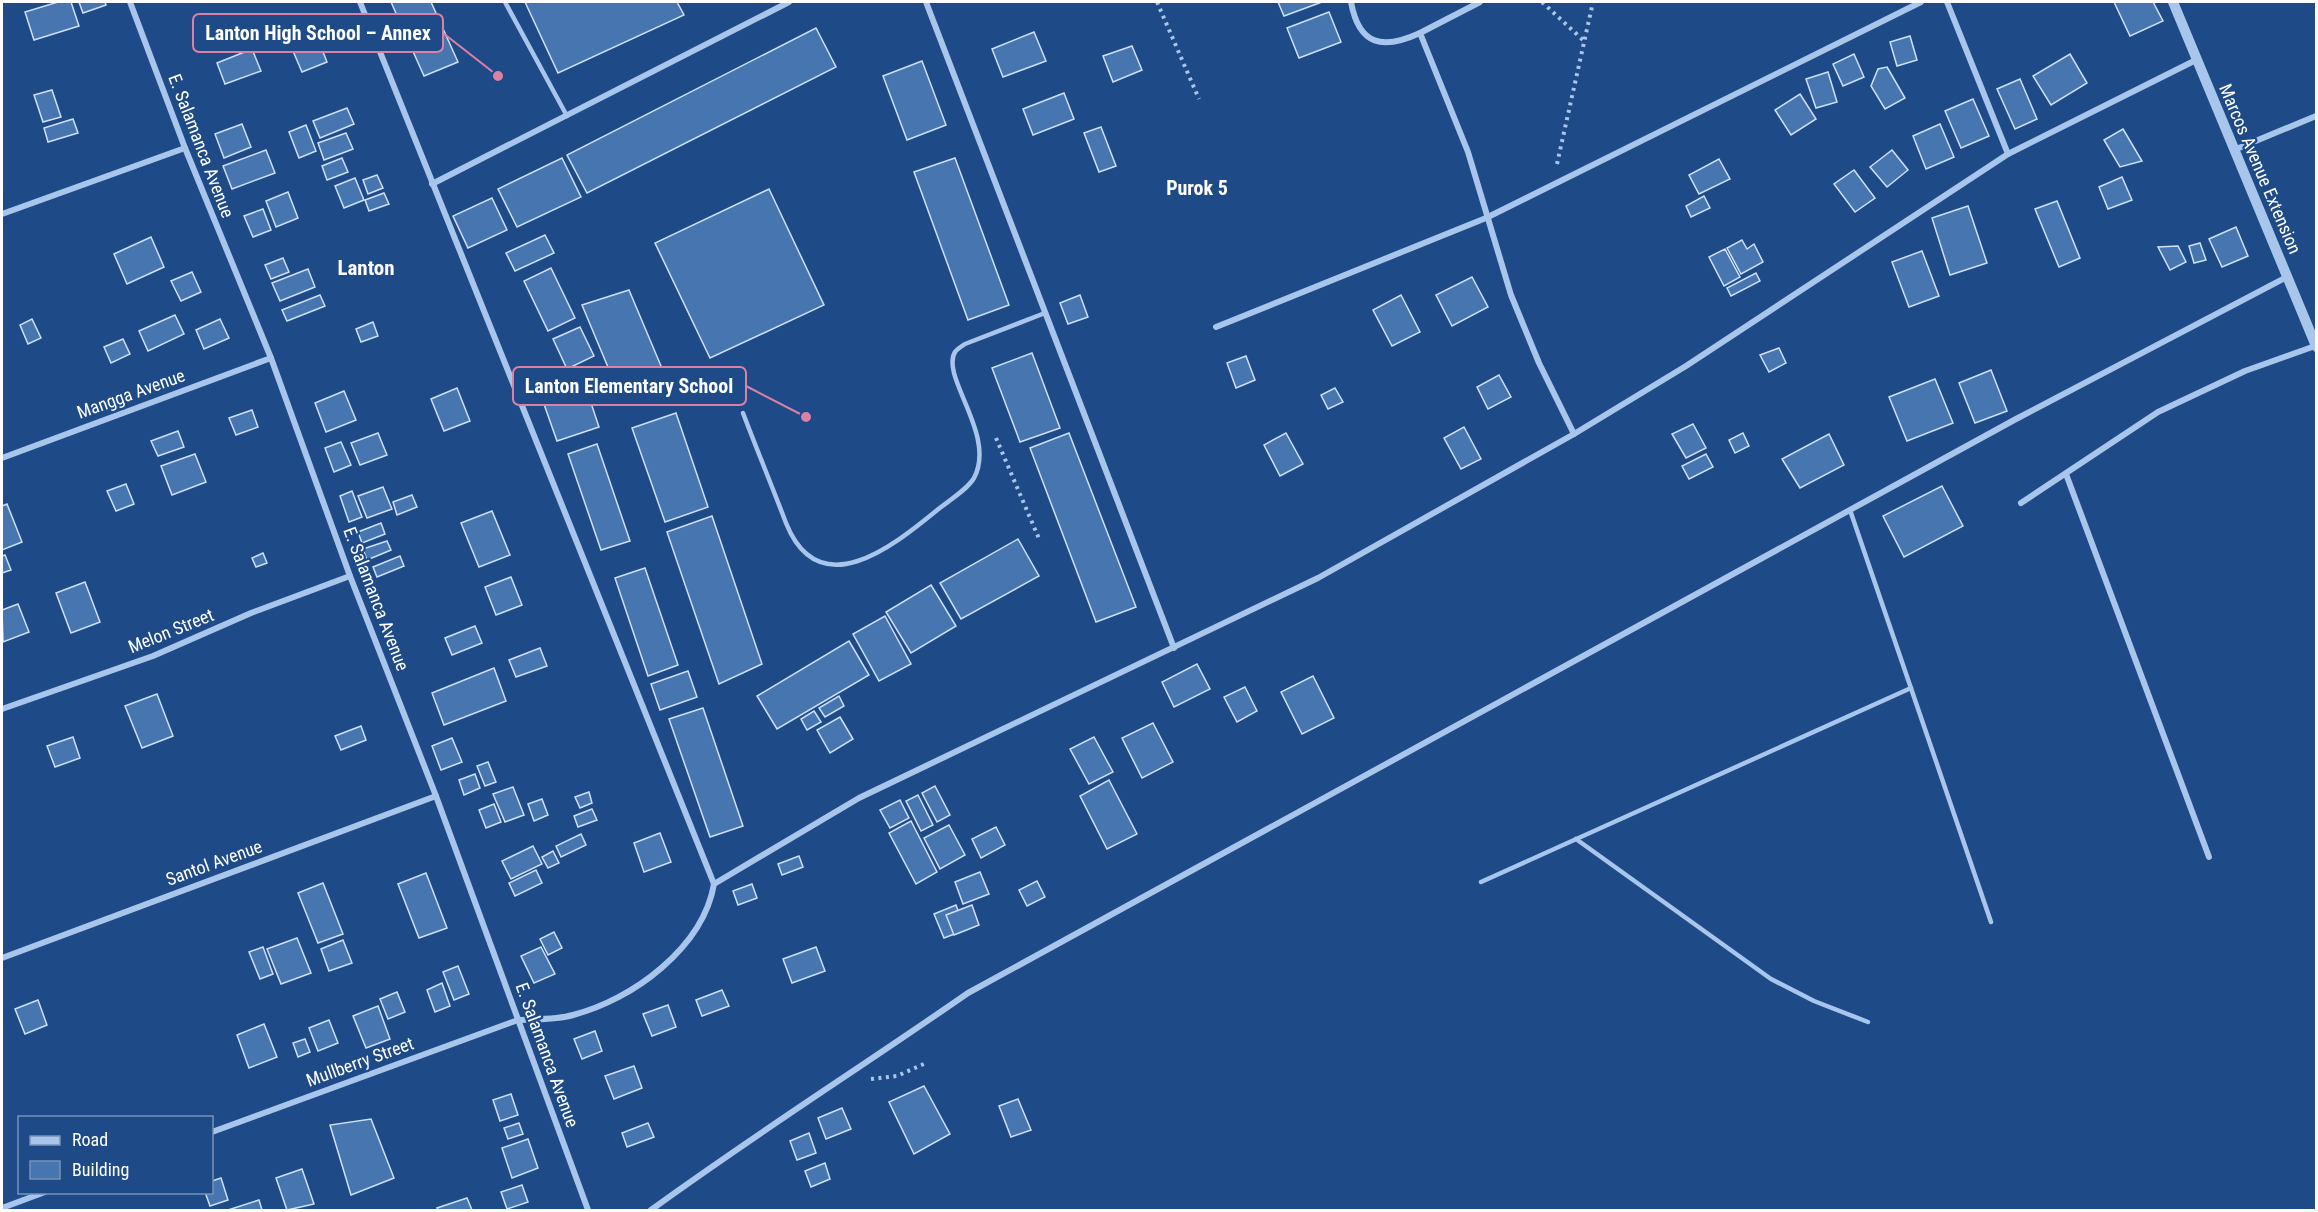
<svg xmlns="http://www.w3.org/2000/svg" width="2318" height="1212" font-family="'Roboto Condensed',sans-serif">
  <rect width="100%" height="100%" fill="#1e4b88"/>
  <g fill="#4675b0" stroke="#cde0f8" stroke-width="1.5">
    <path d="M 58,2 L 71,2 L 79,26 L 34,40 L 25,12 Z"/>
    <path d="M 79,2 L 105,2 L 106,5 L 83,13 Z"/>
    <path d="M 391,2 L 431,2 L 458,62 L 424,76 Z"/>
    <path d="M 525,2 L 677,2 L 684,15 L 558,73 Z"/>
    <path d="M 1278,2 L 1322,2 L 1284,16 Z"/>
    <path d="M 2114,2 L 2153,2 L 2163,21 L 2130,36 Z"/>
    <path d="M 1329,12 L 1341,42 L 1299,58 L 1287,28 Z"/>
    <path d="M 816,28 L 836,67 L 587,193 L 567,155 Z"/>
    <path d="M 1034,32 L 1046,61 L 1003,77 L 992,49 Z"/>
    <path d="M 316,34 L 327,62 L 302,72 L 290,44 Z"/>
    <path d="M 1910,36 L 1917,60 L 1897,66 L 1890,42 Z"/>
    <path d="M 1132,46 L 1142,70 L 1113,82 L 1103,56 Z"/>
    <path d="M 252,49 L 261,71 L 225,84 L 217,63 Z"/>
    <path d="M 1854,54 L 1864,77 L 1843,86 L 1833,64 Z"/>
    <path d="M 2070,54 L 2087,83 L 2051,105 L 2033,76 Z"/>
    <path d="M 922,61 L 946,125 L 907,140 L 883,76 Z"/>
    <path d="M 1887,67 L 1905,98 L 1885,109 L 1871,86 L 1878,69 Z"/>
    <path d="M 1828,72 L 1837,102 L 1816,108 L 1806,79 Z"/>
    <path d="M 2020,79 L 2037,119 L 2015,129 L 1997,89 Z"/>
    <path d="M 52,90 L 61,117 L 43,122 L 34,95 Z"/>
    <path d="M 1064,93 L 1074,119 L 1033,135 L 1023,109 Z"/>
    <path d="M 1800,94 L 1816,119 L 1791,135 L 1775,110 Z"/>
    <path d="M 1973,99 L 1989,136 L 1961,148 L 1945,111 Z"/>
    <path d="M 347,108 L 354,124 L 320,138 L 313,121 Z"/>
    <path d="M 73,119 L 78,133 L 48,142 L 44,128 Z"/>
    <path d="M 242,124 L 251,147 L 224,158 L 215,134 Z"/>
    <path d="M 1940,124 L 1954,157 L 1926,169 L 1913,136 Z"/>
    <path d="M 306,125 L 316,151 L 299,158 L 289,132 Z"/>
    <path d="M 1101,127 L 1116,166 L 1099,172 L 1084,133 Z"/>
    <path d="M 2123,129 L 2142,161 L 2120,167 L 2104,140 Z"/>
    <path d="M 346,133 L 353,149 L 324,160 L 318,143 Z"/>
    <path d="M 266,150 L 275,173 L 232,189 L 223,166 Z"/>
    <path d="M 1892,150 L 1908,170 L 1887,187 L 1870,167 Z"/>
    <path d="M 342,158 L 348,172 L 327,180 L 322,166 Z"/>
    <path d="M 562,158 L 581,197 L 517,227 L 498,189 Z"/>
    <path d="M 955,158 L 1009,305 L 968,320 L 914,172 Z"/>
    <path d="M 1719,159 L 1730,179 L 1699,194 L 1689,175 Z"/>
    <path d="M 1854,170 L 1875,198 L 1855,212 L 1834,184 Z"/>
    <path d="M 377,175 L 383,188 L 368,194 L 363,180 Z"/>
    <path d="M 2122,177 L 2132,200 L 2108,209 L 2099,187 Z"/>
    <path d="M 355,178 L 364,200 L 344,208 L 335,186 Z"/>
    <path d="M 769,189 L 824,305 L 710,358 L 655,243 Z"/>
    <path d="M 288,192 L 298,218 L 276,227 L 266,201 Z"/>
    <path d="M 384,193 L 389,204 L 369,211 L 365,200 Z"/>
    <path d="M 1704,196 L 1710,208 L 1691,217 L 1686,206 Z"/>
    <path d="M 492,198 L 507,230 L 468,248 L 453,216 Z"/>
    <path d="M 2057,201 L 2080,258 L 2059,267 L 2035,209 Z"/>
    <path d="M 1968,206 L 1987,263 L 1950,275 L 1932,218 Z"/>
    <path d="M 263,209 L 271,230 L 253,237 L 244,216 Z"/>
    <path d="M 2236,227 L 2248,256 L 2222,267 L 2209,239 Z"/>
    <path d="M 545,235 L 554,253 L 515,271 L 506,253 Z"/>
    <path d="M 151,237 L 164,267 L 127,284 L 114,254 Z"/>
    <path d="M 1742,240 L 1747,249 L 1754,244 L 1763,262 L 1741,274 L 1727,248 Z"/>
    <path d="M 2200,243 L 2206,260 L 2194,263 L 2189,246 Z"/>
    <path d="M 2178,246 L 2186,262 L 2170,270 L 2158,247 Z"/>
    <path d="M 1725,249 L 1740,277 L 1724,286 L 1709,257 Z"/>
    <path d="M 1922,251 L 1939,296 L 1909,307 L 1892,262 Z"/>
    <path d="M 283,258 L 289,272 L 271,279 L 265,265 Z"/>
    <path d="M 551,268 L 575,318 L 548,331 L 524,281 Z"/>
    <path d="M 308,269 L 315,287 L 280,301 L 272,283 Z"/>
    <path d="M 192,272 L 201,292 L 181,301 L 171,281 Z"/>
    <path d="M 1756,273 L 1760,281 L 1731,296 L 1727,288 Z"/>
    <path d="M 1472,277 L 1488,307 L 1452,326 L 1436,295 Z"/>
    <path d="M 629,290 L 669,385 L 623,403 L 582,305 Z"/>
    <path d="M 320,295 L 325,306 L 287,321 L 282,310 Z"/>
    <path d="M 1080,295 L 1088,317 L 1068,324 L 1060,303 Z"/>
    <path d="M 1401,295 L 1420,332 L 1392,346 L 1373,310 Z"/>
    <path d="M 175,315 L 184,334 L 148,351 L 139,331 Z"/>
    <path d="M 32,319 L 41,338 L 28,344 L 20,325 Z"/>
    <path d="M 220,319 L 229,338 L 204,349 L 196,330 Z"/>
    <path d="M 373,322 L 378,336 L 361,342 L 356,329 Z"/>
    <path d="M 580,327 L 594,356 L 567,369 L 553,339 Z"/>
    <path d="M 123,339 L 130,354 L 111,363 L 104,347 Z"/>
    <path d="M 1779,348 L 1786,363 L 1769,372 L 1760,355 Z"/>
    <path d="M 1032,353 L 1060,428 L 1020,442 L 992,368 Z"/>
    <path d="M 1246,356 L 1255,380 L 1236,388 L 1227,363 Z"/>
    <path d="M 1991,370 L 2007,411 L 1975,423 L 1959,383 Z"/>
    <path d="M 1499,375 L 1511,397 L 1488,409 L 1477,387 Z"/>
    <path d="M 582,376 L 599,427 L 557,441 L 539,390 Z"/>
    <path d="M 1935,379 L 1953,423 L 1907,441 L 1889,397 Z"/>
    <path d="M 457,388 L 470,421 L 444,431 L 431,399 Z"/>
    <path d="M 1335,388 L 1343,402 L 1328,409 L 1321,395 Z"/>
    <path d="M 344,391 L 356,420 L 326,432 L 315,403 Z"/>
    <path d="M 252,410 L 258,427 L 236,435 L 229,418 Z"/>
    <path d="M 676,413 L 708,507 L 665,522 L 632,428 Z"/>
    <path d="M 1693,424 L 1706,448 L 1686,458 L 1672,434 Z"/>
    <path d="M 1464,427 L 1481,459 L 1461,469 L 1444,438 Z"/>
    <path d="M 178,431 L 184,447 L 158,456 L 151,441 Z"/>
    <path d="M 378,433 L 387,455 L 360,465 L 351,443 Z"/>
    <path d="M 1069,433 L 1136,607 L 1096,622 L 1030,448 Z"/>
    <path d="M 1286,433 L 1303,464 L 1280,476 L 1264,445 Z"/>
    <path d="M 1743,433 L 1749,446 L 1735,453 L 1729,440 Z"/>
    <path d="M 1829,434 L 1844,465 L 1800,488 L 1782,459 Z"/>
    <path d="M 341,442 L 351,465 L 334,472 L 325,448 Z"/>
    <path d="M 597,444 L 630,541 L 601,550 L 568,454 Z"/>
    <path d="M 195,454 L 206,482 L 172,495 L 161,466 Z"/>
    <path d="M 1706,454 L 1713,467 L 1689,479 L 1682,466 Z"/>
    <path d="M 126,484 L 134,504 L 116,511 L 107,491 Z"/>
    <path d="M 1942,486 L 1963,526 L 1904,557 L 1883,516 Z"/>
    <path d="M 383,487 L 392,509 L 367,518 L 358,496 Z"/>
    <path d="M 352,491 L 362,517 L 349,522 L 340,496 Z"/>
    <path d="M 412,495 L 417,507 L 397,515 L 393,502 Z"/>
    <path d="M 7,504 L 22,542 L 2,550 L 2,506 Z"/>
    <path d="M 492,511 L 510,555 L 479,567 L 461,523 Z"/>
    <path d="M 712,516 L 762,664 L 719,684 L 667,532 Z"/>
    <path d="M 381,523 L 385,534 L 362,543 L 358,532 Z"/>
    <path d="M 1018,539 L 1039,576 L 961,619 L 940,583 Z"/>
    <path d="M 387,541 L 391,550 L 367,560 L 363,549 Z"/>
    <path d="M 263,553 L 267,563 L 256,567 L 252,558 Z"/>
    <path d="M 5,555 L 11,570 L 2,573 L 2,556 Z"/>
    <path d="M 400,556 L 404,566 L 377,577 L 373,567 Z"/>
    <path d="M 645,568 L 678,665 L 648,676 L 615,578 Z"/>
    <path d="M 511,577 L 522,605 L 496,615 L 485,587 Z"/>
    <path d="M 85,582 L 100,622 L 71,633 L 56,593 Z"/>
    <path d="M 931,585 L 956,626 L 911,653 L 886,612 Z"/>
    <path d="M 18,604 L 29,632 L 3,642 L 2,610 Z"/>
    <path d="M 885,616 L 911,664 L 879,681 L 853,634 Z"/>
    <path d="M 475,626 L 482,643 L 452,655 L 445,638 Z"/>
    <path d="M 849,641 L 869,675 L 777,729 L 757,696 Z"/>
    <path d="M 540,648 L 547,666 L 516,677 L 509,660 Z"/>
    <path d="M 1197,664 L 1210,689 L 1174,707 L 1162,682 Z"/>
    <path d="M 494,668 L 506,701 L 444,725 L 432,693 Z"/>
    <path d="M 688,671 L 697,697 L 660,710 L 651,684 Z"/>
    <path d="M 1313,676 L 1334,718 L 1302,734 L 1281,692 Z"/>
    <path d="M 1245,687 L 1257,711 L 1237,722 L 1224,697 Z"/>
    <path d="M 157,694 L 173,736 L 142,748 L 125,706 Z"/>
    <path d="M 839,696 L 844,706 L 825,717 L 819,708 Z"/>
    <path d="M 703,708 L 743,826 L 710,837 L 669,719 Z"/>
    <path d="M 814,711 L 821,722 L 807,730 L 801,719 Z"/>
    <path d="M 840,717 L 853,739 L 830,753 L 817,730 Z"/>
    <path d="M 1153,723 L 1173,762 L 1142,778 L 1122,738 Z"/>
    <path d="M 361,726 L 366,740 L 341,750 L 335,736 Z"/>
    <path d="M 73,737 L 80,758 L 55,767 L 47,746 Z"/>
    <path d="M 1094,737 L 1113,772 L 1089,784 L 1070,749 Z"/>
    <path d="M 452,738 L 462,762 L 441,770 L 432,746 Z"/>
    <path d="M 488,762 L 496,782 L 485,786 L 477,766 Z"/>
    <path d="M 475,774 L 480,788 L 464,795 L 459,780 Z"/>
    <path d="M 1109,780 L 1137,834 L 1107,849 L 1080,796 Z"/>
    <path d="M 935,786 L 950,815 L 937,822 L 922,793 Z"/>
    <path d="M 513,787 L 524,815 L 505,822 L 493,794 Z"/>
    <path d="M 589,792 L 592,803 L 580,808 L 575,797 Z"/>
    <path d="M 918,795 L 933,825 L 921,831 L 906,801 Z"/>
    <path d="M 542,799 L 548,815 L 534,821 L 528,804 Z"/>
    <path d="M 900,800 L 909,818 L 890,828 L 880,810 Z"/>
    <path d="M 494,804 L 501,822 L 486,828 L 479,810 Z"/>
    <path d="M 592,809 L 597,820 L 578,827 L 574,816 Z"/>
    <path d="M 911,821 L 937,872 L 916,884 L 889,833 Z"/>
    <path d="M 949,825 L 965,855 L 940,869 L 924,838 Z"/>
    <path d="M 996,827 L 1005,845 L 981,858 L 972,839 Z"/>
    <path d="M 660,833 L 671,862 L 644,872 L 634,843 Z"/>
    <path d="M 581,834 L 586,845 L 561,857 L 556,846 Z"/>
    <path d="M 533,846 L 542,864 L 511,879 L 502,861 Z"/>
    <path d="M 553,851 L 559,863 L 548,868 L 542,857 Z"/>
    <path d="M 799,856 L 803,867 L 782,875 L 778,864 Z"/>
    <path d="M 536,870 L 542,883 L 515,896 L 509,883 Z"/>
    <path d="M 980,872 L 989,894 L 963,904 L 955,882 Z"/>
    <path d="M 426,873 L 447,928 L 419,938 L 398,884 Z"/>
    <path d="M 1037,881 L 1045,897 L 1027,906 L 1019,890 Z"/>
    <path d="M 323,883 L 343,934 L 318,943 L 298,893 Z"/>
    <path d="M 752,884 L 757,898 L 738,905 L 733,891 Z"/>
    <path d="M 956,905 L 965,930 L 944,938 L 934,914 Z"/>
    <path d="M 972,905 L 979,925 L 954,935 L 946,915 Z"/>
    <path d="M 554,932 L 562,948 L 548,955 L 540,939 Z"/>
    <path d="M 297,938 L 311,973 L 281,984 L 267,949 Z"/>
    <path d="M 343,940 L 352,963 L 329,971 L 321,949 Z"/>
    <path d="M 263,947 L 273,974 L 260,979 L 249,952 Z"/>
    <path d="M 541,947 L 555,974 L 534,983 L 521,956 Z"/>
    <path d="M 816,947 L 825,971 L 792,983 L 783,959 Z"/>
    <path d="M 458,966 L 469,994 L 454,1000 L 443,972 Z"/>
    <path d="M 442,983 L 450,1006 L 435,1012 L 427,990 Z"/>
    <path d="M 722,990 L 729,1006 L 702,1016 L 696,1000 Z"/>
    <path d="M 397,992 L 405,1012 L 388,1019 L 380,999 Z"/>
    <path d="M 38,1000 L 47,1025 L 25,1034 L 15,1009 Z"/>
    <path d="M 668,1005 L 676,1027 L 652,1036 L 643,1014 Z"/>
    <path d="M 378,1006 L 390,1039 L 366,1048 L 353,1016 Z"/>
    <path d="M 329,1020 L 338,1043 L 318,1051 L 309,1028 Z"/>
    <path d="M 264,1024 L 277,1057 L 249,1068 L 237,1035 Z"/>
    <path d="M 595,1031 L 602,1051 L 582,1059 L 574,1039 Z"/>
    <path d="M 305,1039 L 310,1052 L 298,1057 L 293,1043 Z"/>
    <path d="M 634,1066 L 642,1088 L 614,1099 L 605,1076 Z"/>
    <path d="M 924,1086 L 950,1134 L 914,1154 L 889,1102 Z"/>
    <path d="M 511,1094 L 518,1115 L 500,1121 L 493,1100 Z"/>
    <path d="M 1018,1099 L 1031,1130 L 1011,1137 L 999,1106 Z"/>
    <path d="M 842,1108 L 851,1129 L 826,1139 L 818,1118 Z"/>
    <path d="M 371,1119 L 394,1178 L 351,1195 L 330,1125 Z"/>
    <path d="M 519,1123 L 523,1134 L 508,1139 L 504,1128 Z"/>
    <path d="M 648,1123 L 654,1137 L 627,1147 L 622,1133 Z"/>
    <path d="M 809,1133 L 816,1153 L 797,1160 L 790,1141 Z"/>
    <path d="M 528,1139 L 538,1168 L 512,1178 L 502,1148 Z"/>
    <path d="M 825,1163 L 830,1179 L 811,1187 L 805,1171 Z"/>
    <path d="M 302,1169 L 314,1204 L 287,1210 L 276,1178 Z"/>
    <path d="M 221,1178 L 228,1200 L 210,1206 L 205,1192 L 212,1192 L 212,1181 Z"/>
    <path d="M 522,1185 L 528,1202 L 507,1209 L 501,1192 Z"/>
    <path d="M 467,1198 L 472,1210 L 438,1210 L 437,1208 Z"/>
    <path d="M 259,1200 L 262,1210 L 228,1210 Z"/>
  </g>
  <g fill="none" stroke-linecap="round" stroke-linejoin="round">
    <g stroke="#a8c5eb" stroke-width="4" stroke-dasharray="3 4.5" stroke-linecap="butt">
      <path d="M 1157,2 L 1199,99"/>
      <path d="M 1542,2 L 1583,40"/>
      <path d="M 1557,164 L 1593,2"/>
      <path d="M 996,438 L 1040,541"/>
      <path d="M 871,1079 L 897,1076 L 926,1063"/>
    </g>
    <g stroke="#a8c5eb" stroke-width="4.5">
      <path d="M 505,2 L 567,116"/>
      <path d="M 743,413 C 757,450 772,486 786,523 C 819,605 892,547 936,511 C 948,501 967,490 974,478 C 997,435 940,377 955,352 C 957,349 962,346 965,344 L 1045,313"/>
      <path d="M 1850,510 L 1991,922"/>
      <path d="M 1576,839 L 1771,979 L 1814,1001 L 1868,1022"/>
      <path d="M 1481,882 L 1911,688"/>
    </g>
    <g stroke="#a8c5eb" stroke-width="6">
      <path d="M 130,2 L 185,148 L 271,358 L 350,576 L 436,796 L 588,1210"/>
      <path d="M 360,2 L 714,884"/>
      <path d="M 926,2 L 1174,648"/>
      <path d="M 1351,2 C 1359,46 1383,50 1420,33"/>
      <path d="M 1480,2 L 1420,33 L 1468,152 L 1511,295 L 1539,363 L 1574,434"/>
      <path d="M 1947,2 L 2008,154"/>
      <path d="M 2234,150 L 2316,116"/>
      <path d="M 432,184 L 789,2"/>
      <path d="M 2,214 L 185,148"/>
      <path d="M 1216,327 L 1486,218 L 1921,2"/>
      <path d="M 2,458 L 271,358"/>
      <path d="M 2066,474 L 2209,857"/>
      <path d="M 2021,503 L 2158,412 L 2245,371 L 2315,346 L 2316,349"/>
      <path d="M 2,709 L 153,656 L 251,613 L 350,576"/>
      <path d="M 2,958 L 436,796"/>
      <path d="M 212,1132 L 518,1020 C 536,1019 556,1020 573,1015 C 632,1000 703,948 714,884 L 859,798 L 1318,578 L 1574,434 L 1686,366 L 2008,154 L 2196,60"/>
      <path d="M 2,1208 L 45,1192"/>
      <path d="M 651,1210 C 754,1135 863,1066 968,993 L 2016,419 L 2287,277"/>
    </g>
    <path stroke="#a8c5eb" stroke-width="10" d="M 2173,2 L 2316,346"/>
  </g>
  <g text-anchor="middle" stroke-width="4.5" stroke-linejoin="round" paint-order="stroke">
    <g font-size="18" fill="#fff" stroke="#1e4b88">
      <text transform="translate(201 146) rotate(69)" y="6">E. Salamanca Avenue</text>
      <text transform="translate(2260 169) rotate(67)" y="6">Marcos Avenue Extension</text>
      <text transform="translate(131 394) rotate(-20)" y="6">Mangga Avenue</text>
      <text transform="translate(376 599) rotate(69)" y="6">E. Salamanca Avenue</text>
      <text transform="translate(171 631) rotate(-22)" y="6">Melon Street</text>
      <text transform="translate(214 863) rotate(-20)" y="6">Santol Avenue</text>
      <text transform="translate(547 1055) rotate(70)" y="6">E. Salamanca Avenue</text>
      <text transform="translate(360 1062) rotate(-20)" y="6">Mullberry Street</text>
    </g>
    <g font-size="20" font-weight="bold" fill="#fff" stroke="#1e4b88">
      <text x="1197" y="195">Purok 5</text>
    </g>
    <g font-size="21" font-weight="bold" fill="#fff" stroke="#1e4b88">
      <text x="366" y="275">Lanton</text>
    </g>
  </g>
  <path fill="none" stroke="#dd80a5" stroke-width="2" d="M498 76L443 33M806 417L746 386"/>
  <g fill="#dd80a5" stroke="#1e4b88" stroke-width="2">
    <circle cx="498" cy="76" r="6"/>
    <circle cx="806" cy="417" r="6"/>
  </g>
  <g fill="#1e4b88" stroke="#dd80a5" stroke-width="2">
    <rect x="193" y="14" width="250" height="38" rx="6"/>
    <rect x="513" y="367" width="233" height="38" rx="6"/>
  </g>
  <g font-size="20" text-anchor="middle" font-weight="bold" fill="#fff">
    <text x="318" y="40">Lanton High School – Annex</text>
    <text x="629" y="393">Lanton Elementary School</text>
  </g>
  <rect width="2318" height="1212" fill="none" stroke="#ffffff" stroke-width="6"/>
  <rect x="18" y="1116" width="195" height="78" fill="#1e4b88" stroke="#7893b8" stroke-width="1.5"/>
  <rect x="30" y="1136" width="30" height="9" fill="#a8c5eb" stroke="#7893b8" stroke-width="1.5"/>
  <text x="72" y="1146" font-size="18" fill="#ffffff">Road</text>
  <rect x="30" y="1161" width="30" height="18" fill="#4675b0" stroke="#7893b8" stroke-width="1.5"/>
  <text x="72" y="1176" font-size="18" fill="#ffffff">Building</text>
</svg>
